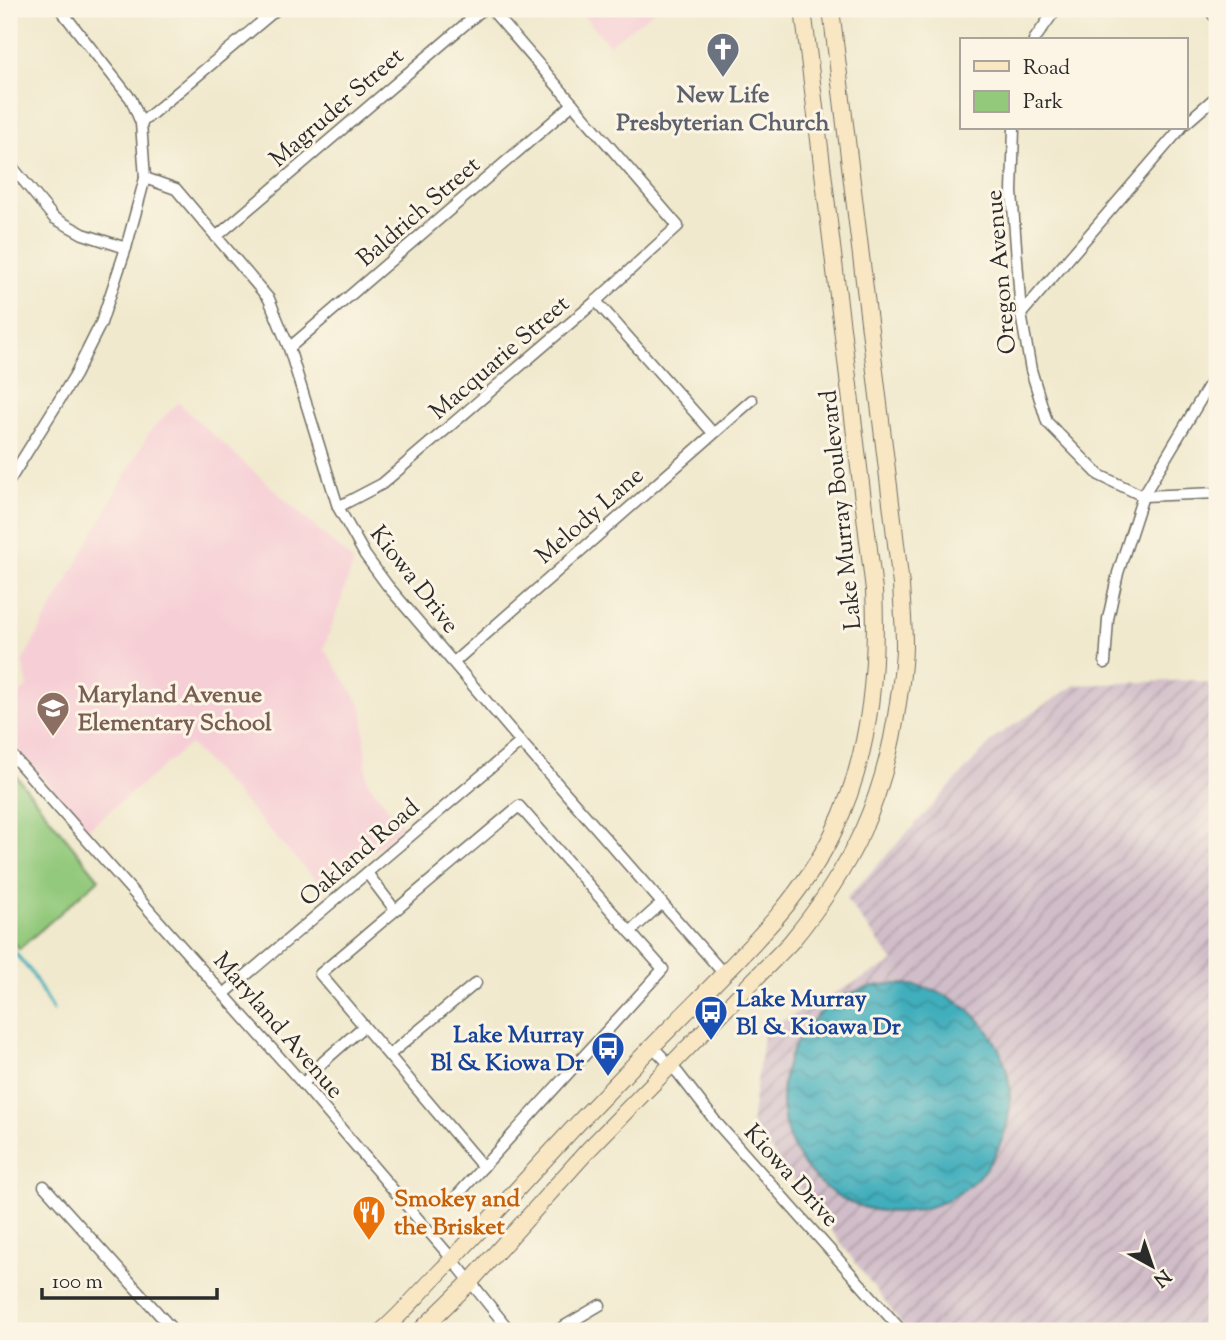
<svg xmlns="http://www.w3.org/2000/svg" width="1226" height="1340" font-family="'Sorts Mill Goudy',serif">
  <defs>
    <pattern id="industrial-furrows" width="10" height="10" patternUnits="userSpaceOnUse" patternTransform="scale(1.75)"><rect width="10" height="10" fill="#d1bdc9"/><path d="M-1 1l2-2M0 10L10 0M9 11l2-2" fill="none" stroke="#aa9aa3"/></pattern>
    <pattern id="water-waves" width="16" height="10" patternUnits="userSpaceOnUse" patternTransform="scale(1.75)"><rect width="16" height="10" fill="#40aebc"/><path d="M0 5q4-4 8 0t8 0" fill="none" stroke="#368e99"/></pattern>
  </defs>
  <rect width="100%" height="100%" fill="#fcf5e5"/>
  <filter id="ink" filterUnits="userSpaceOnUse"><feTurbulence type="fractalNoise" baseFrequency=".0143" numOctaves="2"/><feDisplacementMap in="SourceGraphic" scale="14" xChannelSelector="R" yChannelSelector="G"/><feConvolveMatrix kernelMatrix="1 2 1 2 8 2 1 2 1" color-interpolation-filters="sRGB"/></filter>
  <filter id="wash" filterUnits="userSpaceOnUse"><feTurbulence type="fractalNoise" baseFrequency=".00686" numOctaves="4" result="noise"/><feDisplacementMap in="SourceGraphic" scale="28" xChannelSelector="R" yChannelSelector="G"/><feGaussianBlur stdDeviation="1.57" result="paint"/><feColorMatrix in="noise" values="0 0 0 0 0 0 0 0 0 0 0 0 0 0 0 0 0 1.4 0 .05"/><feComposite in="paint" operator="in"/></filter>
  <g filter="url(#wash)">
    <rect width="100%" height="100%" fill="#f0e9cd"/>
    <g fill="#f6cfd6">
      <path d="M 578,9 L 657,9 L 609,45 Z"/>
      <path d="M 178,403 L 354,562 L 324,649 L 363,708 L 367,781 L 403,827 L 325,890 L 190,744 L 88,829 L 9,740 L 9,703 L 28,686 L 22,662 L 150,431 Z"/>
    </g>
    <path fill="url(#industrial-furrows)" d="M 1193,680 L 1217,686 L 1217,1331 L 907,1331 L 751,1124 L 764,1030 L 894,962 L 846,899 L 997,736 L 1075,685 Z"/>
    <path fill="#93c97b" stroke="#5f7a53" stroke-width="2" d="M 9,767 L 99,879 L 19,949 L 9,938 Z"/>
    <circle fill="url(#water-waves)" stroke="#366c74" stroke-width="2" cx="896" cy="1098" r="114"/>
    <g fill="none" stroke-linecap="round" stroke-linejoin="round">
      <path stroke="#40aebc" stroke-width="3.5" d="M 9,946 L 31,972 L 53,1011"/>
    </g>
  </g>
  <g filter="url(#ink)">
    <g fill="none" stroke-linecap="round" stroke-linejoin="round">
      <defs>
        <g id="minor">
          <path d="M 1208,9 L 1217,19"/>
          <path d="M 1034,40 L 1056,9"/>
          <path d="M 141,123 L 277,9"/>
          <path d="M 1186,123 L 1217,96"/>
          <path d="M 1014,128 L 1012,192 L 1021,314 L 1031,370 L 1047,422 L 1099,475 L 1143,496 L 1217,493"/>
          <path d="M 9,163 L 54,218 L 83,234 L 126,248"/>
          <path d="M 145,178 L 176,189 L 269,299 L 289,348 L 338,507 L 365,555 L 387,585 L 521,742 L 724,974"/>
          <path d="M 216,237 L 483,9"/>
          <path d="M 596,301 L 713,433"/>
          <path d="M 1021,314 L 1181,128"/>
          <path d="M 289,348 L 573,104"/>
          <path d="M 9,481 L 75,375 L 101,323 L 126,248 L 145,178 L 141,123 L 131,99 L 60,9"/>
          <path d="M 338,507 L 382,484 L 596,301 L 678,226 L 491,9"/>
          <path d="M 454,662 L 752,400"/>
          <path d="M 1105,663 L 1108,619 L 1118,573 L 1143,496 L 1217,372"/>
          <path d="M 9,752 L 303,1084 L 453,1260 L 510,1331"/>
          <path d="M 367,873 L 395,910"/>
          <path d="M 224,994 L 521,742"/>
          <path d="M 652,1046 L 678,1073 L 716,1122 L 902,1331"/>
          <path d="M 389,1055 L 476,983"/>
          <path d="M 303,1084 L 323,1062 L 364,1026"/>
          <path d="M 483,1167 L 320,974 L 519,806 L 630,932"/>
          <path d="M 44,1186 L 174,1331"/>
          <path d="M 453,1200 L 663,969 L 630,932 L 662,903"/>
          <path d="M 556,1331 L 600,1305"/>
        </g>
        <g id="secondary">
          <path d="M 382,1331 C 402,1314 419,1293 438,1274 C 487,1224 534,1170 582,1119 C 620,1079 658,1040 697,1001 C 748,949 801,899 833,833 C 870,758 878,673 874,590 L 803,9"/>
          <path d="M 420,1331 L 470,1282 L 589,1149 L 790,943 C 852,868 885,799 898,703 C 901,684 904,664 904,644 C 904,625 902,605 901,585 L 831,9"/>
        </g>
      </defs>
      <use href="#minor" stroke="#706e64" stroke-width="13"/>
      <use href="#secondary" stroke="#706e64" stroke-width="18"/>
      <use href="#minor" stroke="#fff" stroke-width="10"/>
      <use href="#secondary" stroke="#f9e7c3" stroke-width="16"/>
    </g>
  </g>
  <defs>
    <symbol id="church-pin" viewBox="-11 -11 22 30"><path d="M0 17L-7.5 6A9.5 9.5 0 1 1 7.5 6Z" fill="#6b7280" stroke="#fcf5e5"/><path d="M-1.2-6h2.4v3.5h3.3v2.4h-3.3V6h-2.4V-.1h-3.3v-2.4h3.3Z" fill="#fff"/></symbol>
    <symbol id="school-pin" viewBox="-11 -11 22 30"><path d="M0 17L-7.5 6A9.5 9.5 0 1 1 7.5 6Z" fill="#8d6e63" stroke="#fcf5e5"/><path d="M0-5L7-2L0 1L-7-2ZM-4 1L0 2.5L4 1V4Q0 6-4 4Z" fill="#fff"/></symbol>
    <symbol id="bus-pin" viewBox="-11 -11 22 30"><path d="M0 17L-7.5 6A9.5 9.5 0 1 1 7.5 6Z" fill="#1a4fb4" stroke="#fcf5e5"/><path d="M-5-6H5V4H4V6H2V4H-2V6H-4V4H-5ZM-3.5-4V0h7V-4ZM-3.5 1.2v1.5H-2V1.2ZM2 1.2v1.5H3.5V1.2Z" fill="#fff"/></symbol>
    <symbol id="restaurant-pin" viewBox="-11 -11 22 30"><path d="M0 17L-7.5 6A9.5 9.5 0 1 1 7.5 6Z" fill="#e8710a" stroke="#fcf5e5"/><path d="M-5-6h1v4h1v-4h1v4h1v-4h1v5L-1.5 .5V6h-2V.5L-5-1ZM5-6V6H3V1.5H1.5Q1.5-4 5-6Z" fill="#fff"/></symbol>
  </defs>
  <g fill-rule="evenodd">
    <use href="#church-pin" x="704" y="30" width="38" height="52"/>
    <use href="#school-pin" x="34" y="689" width="38" height="52"/>
    <use href="#bus-pin" x="692" y="993" width="38" height="52"/>
    <use href="#bus-pin" x="589" y="1029" width="38" height="52"/>
    <use href="#restaurant-pin" x="350" y="1193" width="38" height="52"/>
  </g>
  <g text-anchor="middle" stroke-width="6" stroke-linejoin="round" paint-order="stroke">
    <g font-size="24" font-weight="bold" fill="#5b616d" stroke="#fcf5e5">
      <text x="723" y="102">New Life<tspan x="723" dy="28">Presbyterian Church</tspan></text>
    </g>
    <g font-size="24" fill="#2b2b2b" stroke="#fcf5e5">
      <text transform="translate(336 107) rotate(-41)" y="8">Magruder Street</text>
      <text transform="translate(418 211) rotate(-41)" y="8">Baldrich Street</text>
      <text transform="translate(1000 272) rotate(-95)" y="8">Oregon Avenue</text>
      <text transform="translate(499 357) rotate(-41)" y="8">Macquarie Street</text>
      <text transform="translate(840 510) rotate(-96)" y="8">Lake Murray Boulevard</text>
      <text transform="translate(589 515) rotate(-41)" y="8">Melody Lane</text>
      <text transform="translate(415 579) rotate(52)" y="8">Kiowa Drive</text>
      <text transform="translate(359 852) rotate(-41)" y="8">Oakland Road</text>
      <text transform="translate(279 1025) rotate(49)" y="8">Maryland Avenue</text>
      <text transform="translate(792 1175) rotate(48)" y="8">Kiowa Drive</text>
    </g>
    <g font-size="24" font-weight="bold" fill="#785e54" stroke="#fcf5e5" text-anchor="start">
      <text x="78" y="702">Maryland Avenue<tspan x="78" dy="28">Elementary School</tspan></text>
    </g>
    <g font-size="24" font-weight="bold" fill="#164399" stroke="#fcf5e5" text-anchor="start">
      <text x="736" y="1006">Lake Murray<tspan x="736" dy="28">Bl &amp; Kioawa Dr</tspan></text>
      <text x="584" y="1042" text-anchor="end">Lake Murray<tspan x="584" dy="28">Bl &amp; Kiowa Dr</tspan></text>
    </g>
    <g font-size="24" font-weight="bold" fill="#c56008" stroke="#fcf5e5" text-anchor="start">
      <text x="394" y="1206">Smokey and<tspan x="394" dy="28">the Brisket</tspan></text>
    </g>
  </g>
  <rect width="1226" height="1340" fill="none" stroke="#fcf5e5" stroke-width="35"/>
  <rect x="960" y="38" width="228" height="91" fill="#fcf5e5" stroke="#a8a49b" stroke-width="2"/>
  <rect x="974" y="61" width="35" height="10" fill="#f9e7c3" stroke="#a8a49b" stroke-width="2"/>
  <text x="1023" y="74" font-size="21" fill="#2b2b2b">Road</text>
  <rect x="974" y="91" width="35" height="21" fill="#93c97b" stroke="#a8a49b" stroke-width="2"/>
  <text x="1023" y="108" font-size="21" fill="#2b2b2b">Park</text>
  <g transform="translate(1152 1266) rotate(140)" stroke="#fcf5e5" stroke-width="5" paint-order="stroke">
  <path d="M0-5L12 26L0 18L-12 26Z" fill="#2b2b2b"/>
  <text y="-10" font-size="19" font-weight="bold" text-anchor="middle" fill="#2b2b2b">N</text>
  </g>
  <path d="M42 1288v10h175v-10" fill="none" stroke="#2b2b2b" stroke-width="3.5"/>
  <text x="52" y="1288" font-size="21" fill="#2b2b2b" stroke="#fcf5e5" stroke-width="5" paint-order="stroke">100 m</text>
</svg>
